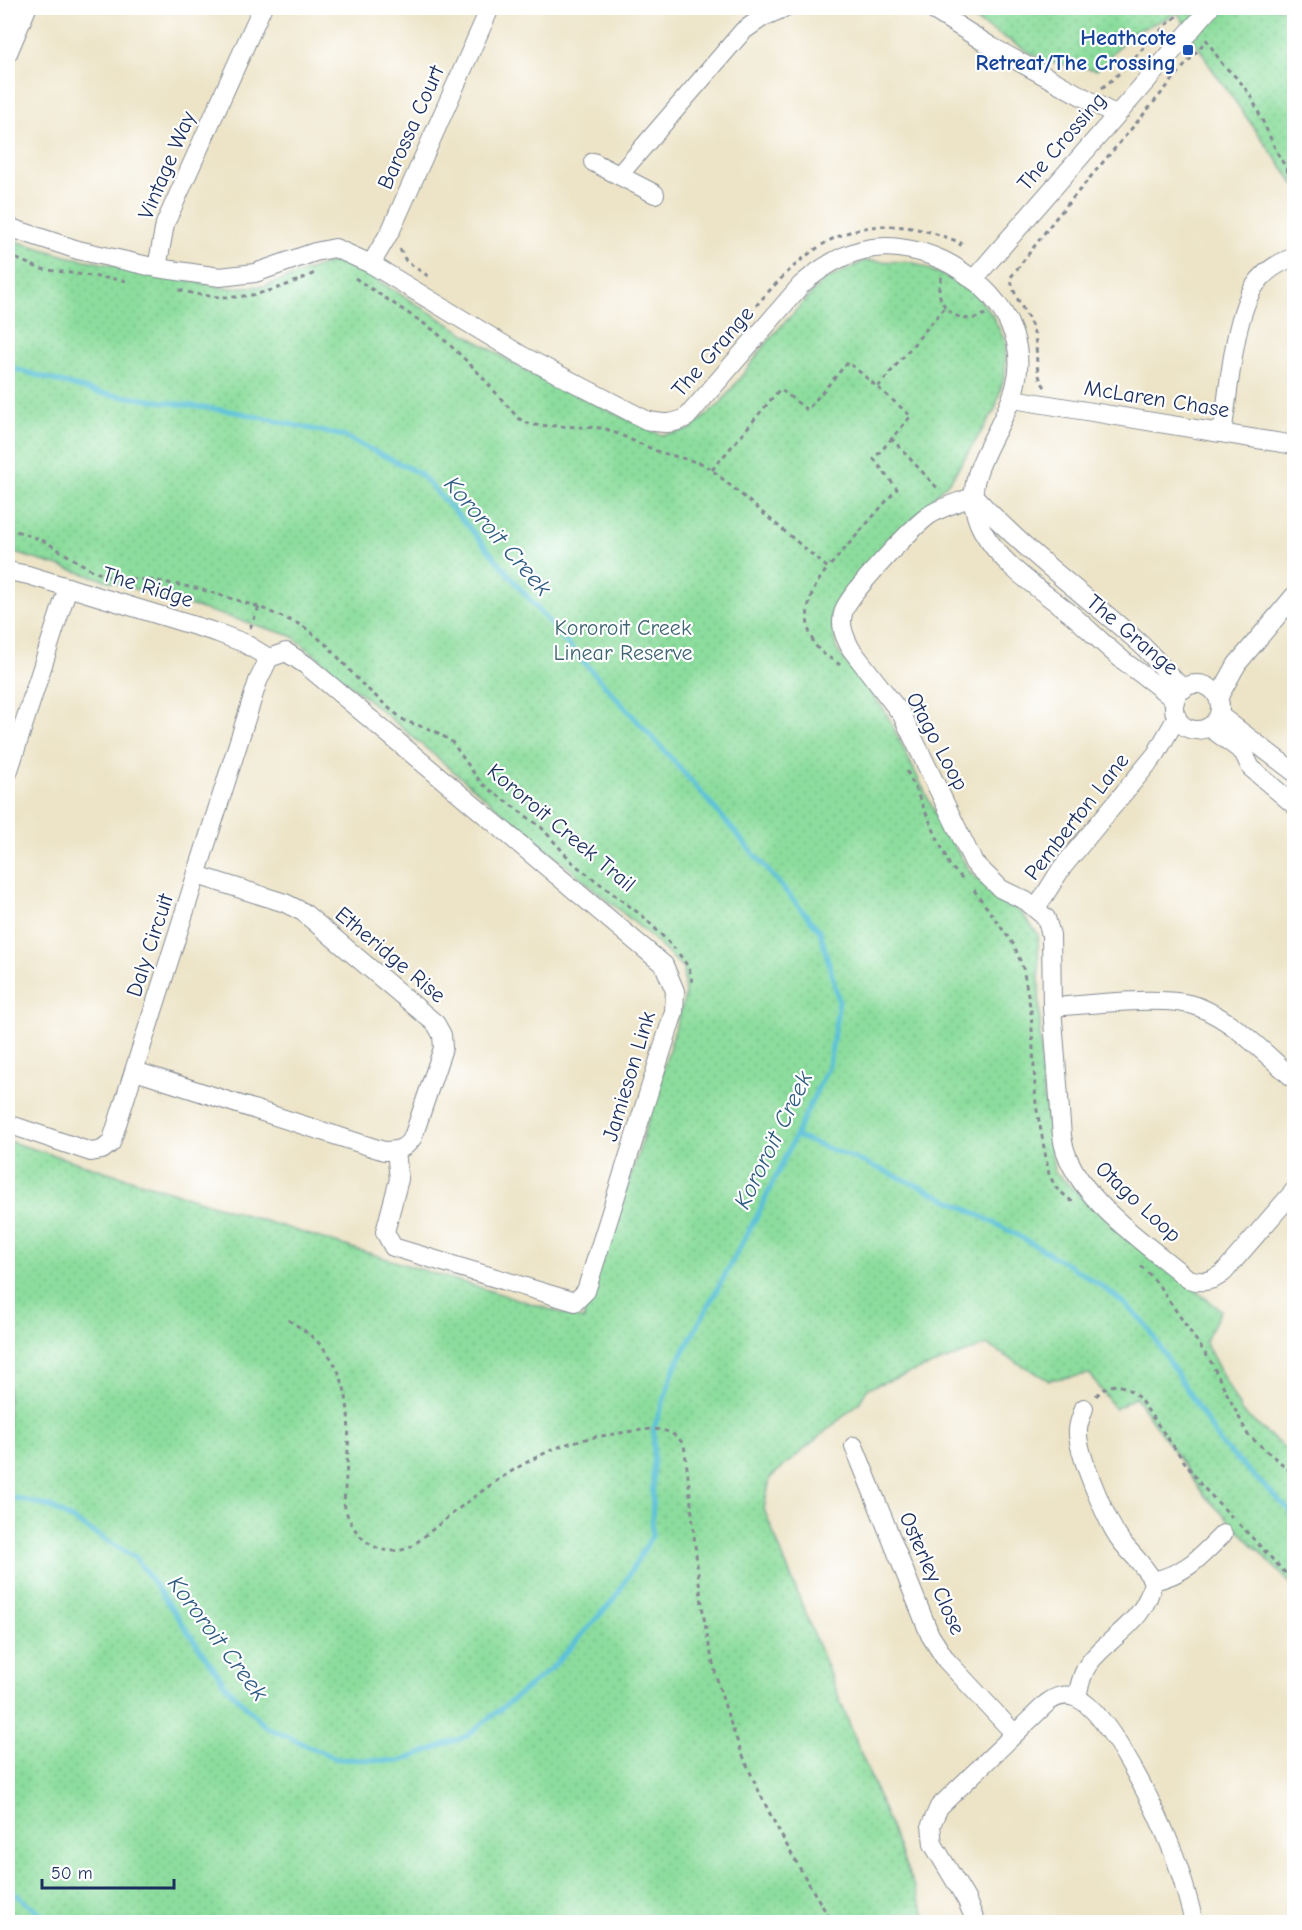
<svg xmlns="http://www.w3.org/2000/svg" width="1302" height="1930" font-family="'Comic Neue',sans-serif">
  <defs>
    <pattern id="grass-dots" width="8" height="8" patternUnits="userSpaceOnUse" patternTransform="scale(1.5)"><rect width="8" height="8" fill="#8cdd9d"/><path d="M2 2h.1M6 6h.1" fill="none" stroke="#78be8a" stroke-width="1.8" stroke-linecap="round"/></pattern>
  </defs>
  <rect width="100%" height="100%" fill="#fff"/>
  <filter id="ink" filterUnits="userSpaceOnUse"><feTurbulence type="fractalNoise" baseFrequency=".0167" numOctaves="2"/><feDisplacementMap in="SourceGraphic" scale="12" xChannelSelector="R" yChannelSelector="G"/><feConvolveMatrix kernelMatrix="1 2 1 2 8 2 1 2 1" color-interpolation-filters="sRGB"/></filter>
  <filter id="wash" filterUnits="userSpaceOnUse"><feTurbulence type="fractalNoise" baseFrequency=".008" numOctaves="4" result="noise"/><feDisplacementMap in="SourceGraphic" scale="24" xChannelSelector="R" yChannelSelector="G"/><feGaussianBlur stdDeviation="1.35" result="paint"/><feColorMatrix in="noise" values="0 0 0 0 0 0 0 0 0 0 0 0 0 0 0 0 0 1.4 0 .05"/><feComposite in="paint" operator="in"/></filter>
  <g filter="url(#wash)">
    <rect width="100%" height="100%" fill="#ede4c7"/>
    <g fill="url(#grass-dots)" stroke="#54867e" stroke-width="1.5">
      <path d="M 955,8 L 1294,8 L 1294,184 L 1210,66 L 1178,13 L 1130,34 L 1097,70 L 1044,61 Z"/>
      <path d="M 8,239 L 66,256 L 226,288 L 265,286 L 335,261 L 359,269 L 531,374 L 661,435 L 689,430 L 720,404 L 773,335 L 823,281 L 865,261 L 912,262 L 960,283 L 976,295 L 992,315 L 1006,343 L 1005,373 L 995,410 L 952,478 L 870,563 L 831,612 L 836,649 L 885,711 L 942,827 L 971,873 L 1023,915 L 1038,934 L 1041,1075 L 1054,1171 L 1127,1238 L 1221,1310 L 1205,1342 L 1242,1412 L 1294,1456 L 1294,1587 L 1203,1494 L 1136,1397 L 1115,1409 L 1090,1374 L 1048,1380 L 987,1345 L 868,1388 L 859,1403 L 770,1478 L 764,1509 L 928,1922 L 8,1922 L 8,1141 L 584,1320 L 584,1308 L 637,1157 L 685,996 L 683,968 L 648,934 L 292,636 L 8,551 Z"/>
    </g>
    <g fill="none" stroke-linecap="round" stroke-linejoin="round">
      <g stroke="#5bc1d9" stroke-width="5">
        <path d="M 8,367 L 99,393 L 236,412 L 343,436 L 419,473 L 468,526 L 563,639 L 679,767 L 820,931 L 839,1001 L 829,1065 L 758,1214 L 675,1367 L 654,1428 L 652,1536 L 615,1598 L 552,1668 L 467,1736 L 401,1761 L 337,1759 L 266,1727 L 227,1687 L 136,1558 L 51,1507 L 8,1496"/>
        <path d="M 795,1136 C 882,1167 964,1204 1043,1250 C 1080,1272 1118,1293 1146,1325 L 1221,1444 L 1294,1515"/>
        <path d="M 8,1888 L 50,1922"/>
      </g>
    </g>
  </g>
  <g filter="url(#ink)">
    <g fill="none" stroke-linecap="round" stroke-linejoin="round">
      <defs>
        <g id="minor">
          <path d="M 930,8 L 992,47 L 1116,115"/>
          <path d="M 8,53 L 27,8"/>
          <path d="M 593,162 L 655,194"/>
          <path d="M 620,174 L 743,31 L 763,17 L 784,8"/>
          <path d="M 8,227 L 78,250 L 157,268 L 220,277 L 255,273 L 315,252 L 335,248 L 371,264 L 521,355 L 646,420 C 662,424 672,425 687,417 L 801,285 C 828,261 862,243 899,248 C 932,252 955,264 980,285 C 996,299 1006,314 1013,333 C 1042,410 945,462 982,530 C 1002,566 1040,589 1071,614 C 1089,629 1106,647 1125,662 C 1142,675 1159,686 1175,701"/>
          <path d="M 371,264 L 391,230 L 490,8"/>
          <path d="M 157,268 L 165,224 L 262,8"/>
          <path d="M 973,280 L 1210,8"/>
          <path d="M 1013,399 L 1294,445"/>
          <path d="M 1222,433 C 1229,393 1233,320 1254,287 C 1263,272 1278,263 1294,257"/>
          <path d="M 974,496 C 960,502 944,506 931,514 C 914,525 851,592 844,610 C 839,624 844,636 851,649 L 902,715 L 974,863 L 1001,889 L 1026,901 L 1046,918 L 1051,935 L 1052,1007 L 1062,1136 C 1069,1194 1146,1243 1188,1279 C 1202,1283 1212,1282 1224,1272 L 1294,1191"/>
          <path d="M 974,496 C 1023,549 1082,593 1136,640 C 1154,655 1166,674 1184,689"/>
          <path d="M 8,571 L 28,575 L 218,633 L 244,643 L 269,658"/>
          <circle cx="1197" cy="707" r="23"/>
          <path d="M 1218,698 L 1237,664 L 1294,596"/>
          <path d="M 1219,715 L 1294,772"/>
          <path d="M 1209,727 L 1243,752 L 1251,768 L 1294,805"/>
          <path d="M 8,773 L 68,587"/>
          <path d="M 1036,909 L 1061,869 L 1156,754 L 1177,717"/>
          <path d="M 1052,1007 C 1088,1005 1168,994 1199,1007 C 1236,1022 1265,1054 1294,1079"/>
          <path d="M 135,1071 L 384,1151 C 398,1151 405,1149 413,1137 L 443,1048 L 442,1035 L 436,1024 L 303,912 L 285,903 L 197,875"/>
          <path d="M 8,1124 L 91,1152 L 102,1150 L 111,1143 L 258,681 L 269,658 L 286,652 L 306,665 L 664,965 L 675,991 L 674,1012 L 586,1291 L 575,1302 L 393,1247 L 385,1232 L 399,1179 L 396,1151"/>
          <path d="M 854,1446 L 930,1635 L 946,1660 L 1014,1733"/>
          <path d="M 1153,1581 C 1187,1573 1199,1558 1223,1534"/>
          <path d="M 1077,1698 C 1079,1686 1082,1672 1090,1662 C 1114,1633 1146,1621 1153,1581 C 1144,1565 1132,1555 1121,1541 C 1108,1524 1076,1451 1078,1430 C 1078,1423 1082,1415 1084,1408"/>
          <path d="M 976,1922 L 966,1899 L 933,1844 L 931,1825 L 939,1807 L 1047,1703 C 1056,1696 1066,1693 1077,1698 C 1110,1713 1160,1818 1173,1852 C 1182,1875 1188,1899 1194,1922"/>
        </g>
      </defs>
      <use href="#minor" stroke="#848a92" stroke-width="20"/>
      <g stroke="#848a92" stroke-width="3" stroke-dasharray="4.5 4.5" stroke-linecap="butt">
        <path d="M 1206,39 L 1223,65 L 1239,80 L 1252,98 L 1276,150 L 1294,183"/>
        <path d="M 1102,88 C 1131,66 1150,36 1180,14"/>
        <path d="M 400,249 L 406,261 L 428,276"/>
        <path d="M 8,255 L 41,269 L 128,281"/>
        <path d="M 942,277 C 929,303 961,330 985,314"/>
        <path d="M 355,278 L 435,331 L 475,369 L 518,418 L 531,425 L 604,428 L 659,452 L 704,464 L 712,470 L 828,568 C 809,590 797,625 820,651 C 826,656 834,660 840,665"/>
        <path d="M 179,290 C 234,305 267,295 317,272"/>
        <path d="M 721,347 C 792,264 840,192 961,243 L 958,249"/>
        <path d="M 878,387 L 944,308"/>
        <path d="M 1045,387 C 1033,373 1039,351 1034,333 C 1029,314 1012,297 1011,277 L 1055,219 L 1203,44"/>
        <path d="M 891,438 L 939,490"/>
        <path d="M 712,470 L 780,389 L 807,410 L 848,362 L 911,416 L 874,459 L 897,489 L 828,568"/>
        <path d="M 8,528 L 44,541 L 90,569 L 105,576 L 158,581 L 200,589 L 259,607 L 303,626 L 328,646 L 361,683 L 390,709 L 405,721 L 435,731 L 452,742 L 481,783 L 541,827 L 574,864 L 645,918 L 675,949"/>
        <path d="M 250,628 L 259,607"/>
        <path d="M 907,771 L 950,866 L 965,881"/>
        <path d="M 974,890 L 1014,945 L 1023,968 L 1031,1011 L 1036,1105 L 1049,1174 L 1056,1188 L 1075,1204"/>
        <path d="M 679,954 L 689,968 L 693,986"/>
        <path d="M 1141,1266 L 1157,1283 L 1211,1362 L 1248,1435 L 1294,1474"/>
        <path d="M 288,1320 C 364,1363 349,1427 344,1503 C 350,1535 378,1561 411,1547 C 457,1510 504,1469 559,1447 C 580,1438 604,1436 626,1432 C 649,1429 669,1424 684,1445 C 695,1521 696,1600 716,1675 C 739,1765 784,1844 832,1922"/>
        <path d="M 1096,1396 C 1112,1380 1123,1383 1139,1398 L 1201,1485 L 1232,1517"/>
        <path d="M 1239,1524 L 1294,1582"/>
      </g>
      <use href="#minor" stroke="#fff" stroke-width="18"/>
    </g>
  </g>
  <rect fill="#1a4fb4" stroke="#fff" stroke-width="2" x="1182" y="44" width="12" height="12" rx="3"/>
  <g text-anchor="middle" stroke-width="4.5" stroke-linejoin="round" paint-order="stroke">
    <g font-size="22" font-weight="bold" fill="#164399" stroke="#fff" text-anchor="end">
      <text x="1176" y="45">Heathcote<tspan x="1176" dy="25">Retreat/The Crossing</tspan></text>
    </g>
    <g font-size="22" fill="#1b2f5e" stroke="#fff">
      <text transform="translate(410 127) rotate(-66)" y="8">Barossa Court</text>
      <text transform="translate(1061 141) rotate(-49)" y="8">The Crossing</text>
      <text transform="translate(166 165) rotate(-67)" y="8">Vintage Way</text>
      <text transform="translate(712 351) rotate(-49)" y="8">The Grange</text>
      <text transform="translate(1157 398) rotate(9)" y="8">McLaren Chase</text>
      <text transform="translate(148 586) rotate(17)" y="8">The Ridge</text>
      <text transform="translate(1133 634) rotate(40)" y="8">The Grange</text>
      <text transform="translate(938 741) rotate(62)" y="8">Otago Loop</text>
      <text transform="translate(1076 816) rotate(-52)" y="8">Pemberton Lane</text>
      <text transform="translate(562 827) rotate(40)" y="8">Kororoit Creek Trail</text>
      <text transform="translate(149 945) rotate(-72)" y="8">Daly Circuit</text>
      <text transform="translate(391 954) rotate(40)" y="8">Etheridge Rise</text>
      <text transform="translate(628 1076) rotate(-73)" y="8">Jamieson Link</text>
      <text transform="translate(1139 1201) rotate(43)" y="8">Otago Loop</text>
      <text transform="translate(933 1573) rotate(66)" y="8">Osterley Close</text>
    </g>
    <g font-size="22" fill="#3d6371" stroke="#fff">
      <text x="623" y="635">Kororoit Creek<tspan x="623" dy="25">Linear Reserve</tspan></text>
    </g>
    <g font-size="24" font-style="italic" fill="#2e5b83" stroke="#fff">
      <text transform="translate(498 536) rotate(49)" y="8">Kororoit Creek</text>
      <text transform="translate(773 1140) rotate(-64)" y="8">Kororoit Creek</text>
      <text transform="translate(218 1638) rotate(53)" y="8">Kororoit Creek</text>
    </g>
  </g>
  <rect width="1302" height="1930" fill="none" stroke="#fff" stroke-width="30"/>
  <path d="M42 1879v9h132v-9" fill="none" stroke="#1b2f5e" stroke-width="3"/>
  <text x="51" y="1879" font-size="18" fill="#1b2f5e" stroke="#ffffff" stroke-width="4.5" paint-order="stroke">50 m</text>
</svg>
